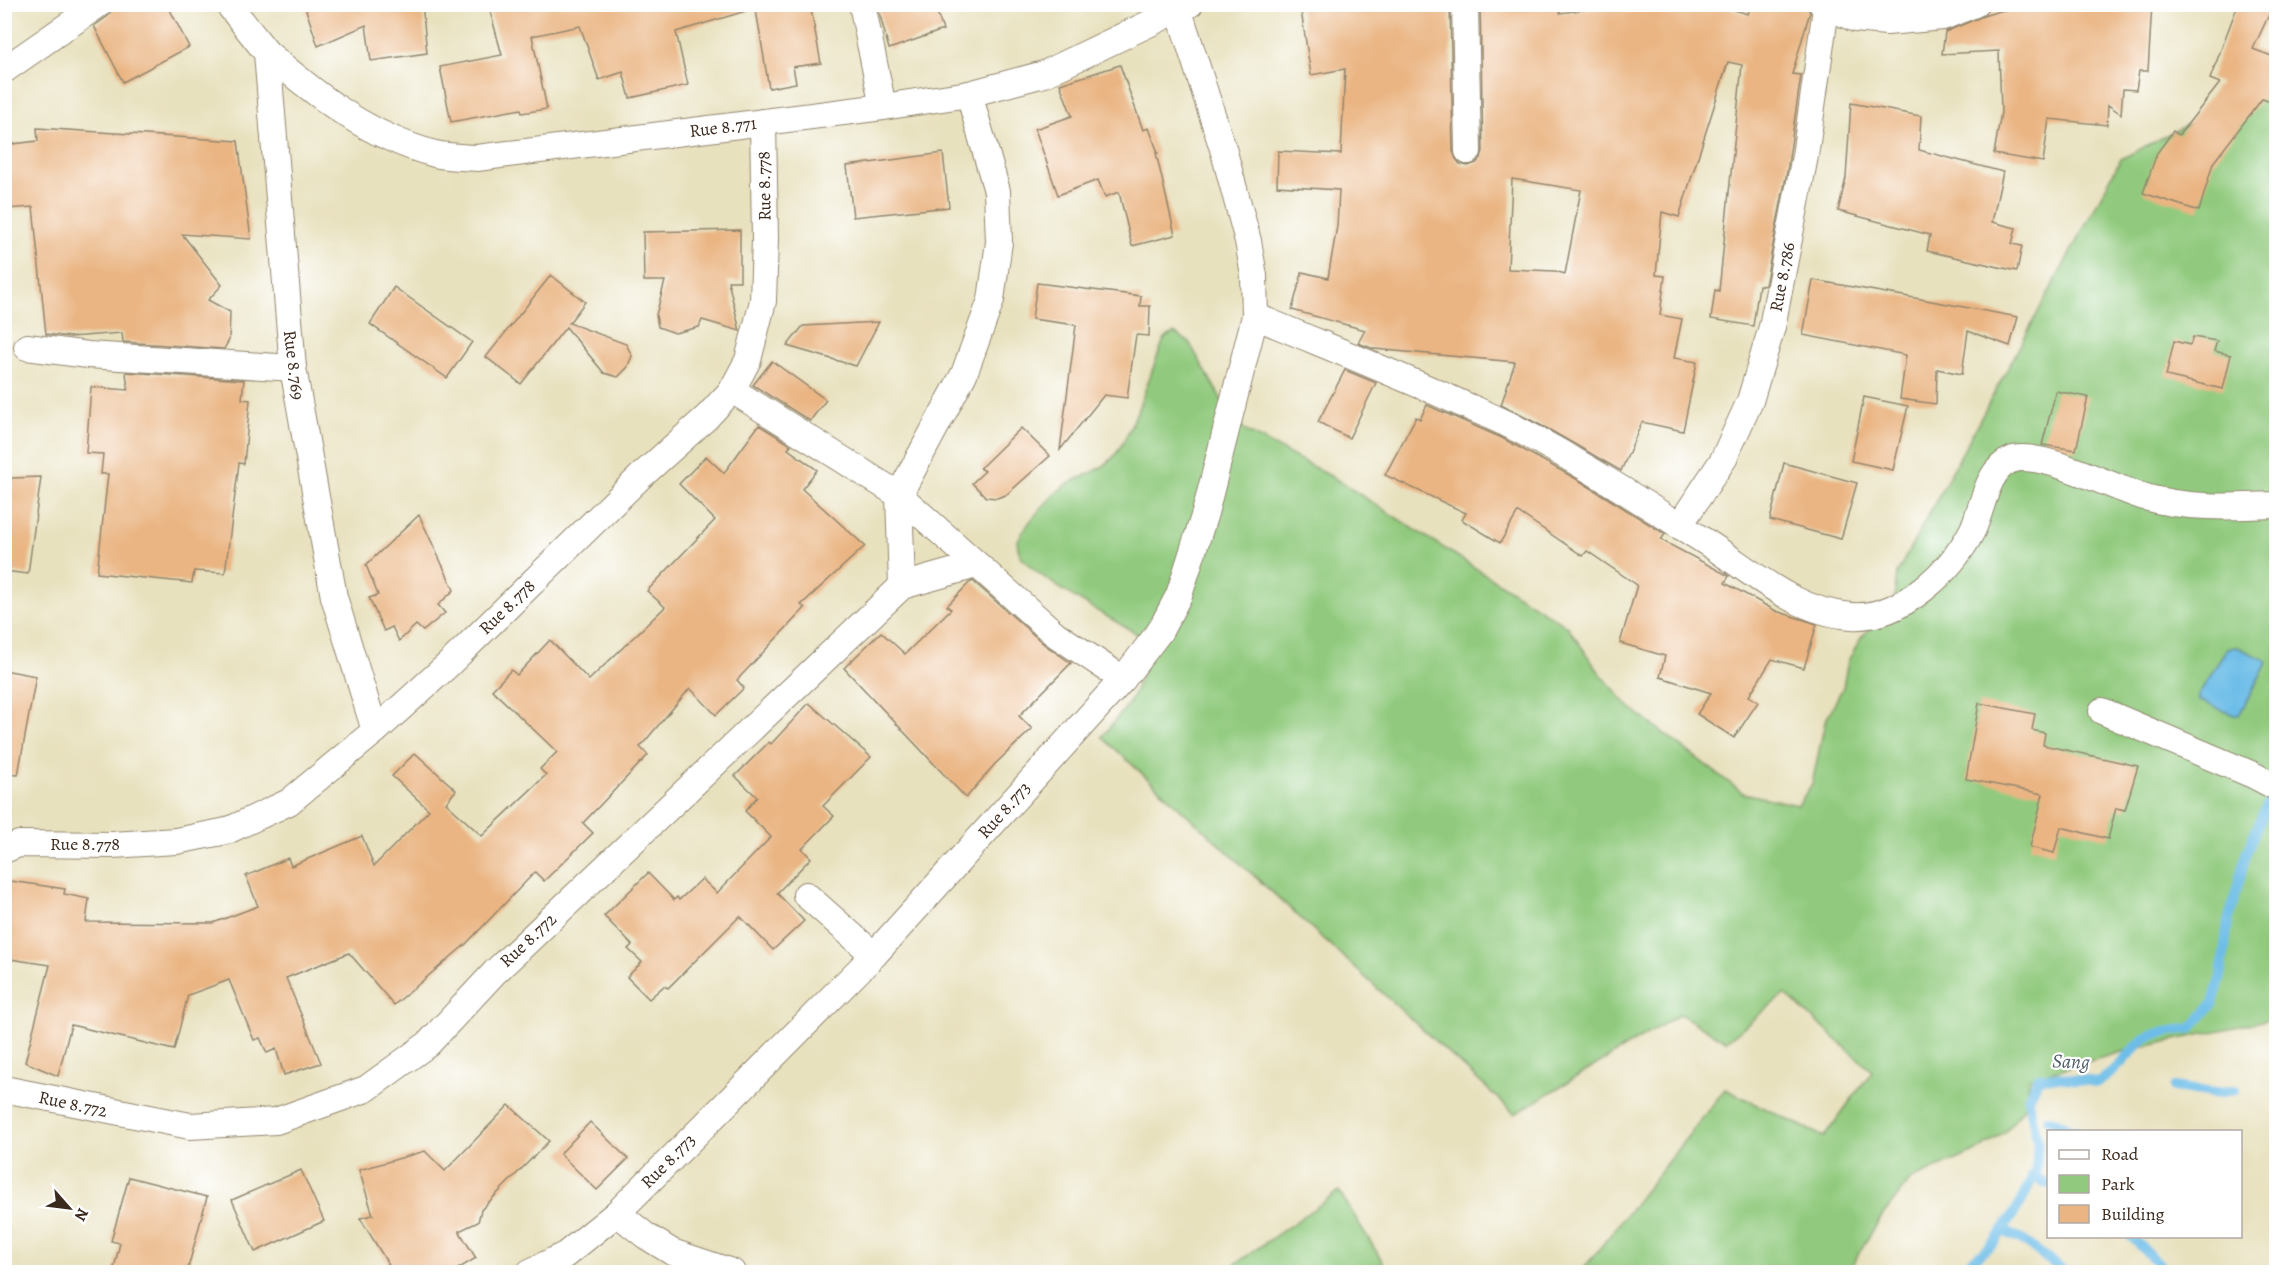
<svg xmlns="http://www.w3.org/2000/svg" width="2281" height="1277" font-family="Alegreya,serif">
  <rect width="100%" height="100%" fill="#fff"/>
  <filter id="ink" filterUnits="userSpaceOnUse"><feTurbulence type="fractalNoise" baseFrequency=".0167" numOctaves="2"/><feDisplacementMap in="SourceGraphic" scale="12" xChannelSelector="R" yChannelSelector="G"/><feConvolveMatrix kernelMatrix="1 2 1 2 8 2 1 2 1" color-interpolation-filters="sRGB"/></filter>
  <filter id="wash" filterUnits="userSpaceOnUse"><feTurbulence type="fractalNoise" baseFrequency=".008" numOctaves="4" result="noise"/><feDisplacementMap in="SourceGraphic" scale="24" xChannelSelector="R" yChannelSelector="G"/><feGaussianBlur stdDeviation="1.35" result="paint"/><feColorMatrix in="noise" values="0 0 0 0 0 0 0 0 0 0 0 0 0 0 0 0 0 1.4 0 .05"/><feComposite in="paint" operator="in"/></filter>
  <g filter="url(#wash)">
    <rect width="100%" height="100%" fill="#e8e1be"/>
    <g fill="#91ca7e" stroke="#667a4e" stroke-width="1.5">
      <path d="M 2276,78 L 2276,1018 L 2125,1051 L 2030,1078 L 2024,1108 L 2005,1132 L 1979,1150 L 1911,1179 L 1882,1216 L 1861,1249 L 1850,1272 L 1581,1272 L 1725,1089 L 1824,1137 L 1872,1071 L 1785,994 L 1726,1041 L 1680,1014 L 1515,1114 L 1102,737 L 1130,702 L 1155,644 C 1131,630 1028,575 1020,554 C 1018,550 1017,544 1018,541 C 1023,527 1050,497 1062,488 C 1080,475 1105,472 1118,451 C 1137,420 1149,376 1163,342 L 1165,338 L 1174,333 L 1189,342 L 1227,409 L 1246,431 L 1334,478 L 1568,627 L 1599,672 L 1629,707 L 1743,793 L 1798,805 L 1812,784 L 1825,722 L 1843,687 L 1848,661 L 1861,638 L 1873,625 L 1892,620 L 1897,573 L 2121,159 Z"/>
      <path d="M 1339,1191 L 1389,1272 L 1224,1272 Z"/>
    </g>
    <path fill="#6dbde8" stroke="#547483" stroke-width="1.5" d="M 2237,647 L 2268,661 L 2239,715 L 2234,715 L 2198,700 L 2198,696 L 2227,648 Z"/>
    <g fill="none" stroke-linecap="round" stroke-linejoin="round">
      <g stroke="#6dbde8" stroke-width="10">
        <path d="M 2174,1087 L 2214,1093 L 2235,1090"/>
        <path d="M 2048,1119 L 2077,1132"/>
        <path d="M 2032,1176 L 2048,1184"/>
        <path d="M 2006,1232 L 2024,1241 L 2065,1272"/>
        <path d="M 2131,1236 L 2163,1269"/>
        <path d="M 1959,1272 L 1995,1242 L 2022,1201 L 2036,1170 L 2038,1142 L 2028,1099 L 2038,1078 L 2057,1077 L 2097,1082 C 2117,1073 2126,1055 2142,1041 C 2155,1031 2176,1031 2192,1028 L 2213,1003 L 2221,976 L 2228,922 L 2247,851 L 2275,786"/>
      </g>
    </g>
    <g id="blocks">
      <g fill="#eab583" fill-rule="evenodd">
        <path d="M 114,4 L 167,4 L 189,47 L 123,82 L 94,26 L 108,16 Z"/>
        <path d="M 304,4 L 422,4 L 427,53 L 371,61 L 366,25 L 318,46 Z"/>
        <path d="M 488,4 L 745,4 L 746,11 L 676,32 L 688,85 L 630,98 L 623,72 L 599,80 L 580,26 L 532,36 L 547,109 L 522,113 L 521,109 L 451,122 L 440,67 L 502,55 Z"/>
        <path d="M 755,4 L 810,4 L 821,63 L 793,67 L 796,83 L 769,88 Z"/>
        <path d="M 877,4 L 934,4 L 943,30 L 889,49 Z"/>
        <path d="M 1300,4 L 1450,4 L 1453,151 L 1456,159 L 1460,164 L 1468,166 L 1476,163 L 1481,158 L 1483,151 L 1480,4 L 1559,4 L 1560,13 L 1626,4 L 1714,4 L 1748,14 L 1751,4 L 1797,4 L 1808,8 L 1810,12 L 1792,74 L 1801,75 L 1787,172 L 1765,286 L 1759,285 L 1753,326 L 1711,319 L 1715,290 L 1719,291 L 1742,65 L 1728,62 L 1679,217 L 1662,212 L 1656,275 L 1665,276 L 1660,315 L 1682,319 L 1674,358 L 1697,362 L 1683,431 L 1642,422 L 1621,471 L 1548,429 L 1501,405 L 1515,362 L 1374,349 L 1358,343 L 1365,330 L 1292,310 L 1302,272 L 1328,278 L 1337,226 L 1339,190 L 1277,186 L 1278,151 L 1341,154 L 1345,69 L 1311,75 ZM 1512,179 L 1581,190 L 1565,274 L 1555,271 L 1508,269 Z"/>
        <path d="M 2024,4 L 2152,4 L 2148,71 L 2139,71 L 2136,90 L 2123,89 L 2121,114 L 2108,105 L 2107,125 L 2049,119 L 2043,162 L 1994,154 L 2001,112 L 1999,51 L 1942,54 L 1945,32 L 1983,16 Z"/>
        <path d="M 2238,4 L 2274,4 L 2253,49 L 2277,58 L 2277,104 L 2262,99 L 2213,163 L 2199,211 L 2143,193 L 2157,153 L 2173,131 L 2179,135 L 2220,83 L 2210,79 Z"/>
        <path d="M 1120,65 L 1143,130 L 1149,128 L 1158,153 L 1156,153 L 1175,235 L 1132,246 L 1119,192 L 1105,197 L 1098,180 L 1058,195 L 1035,129 L 1072,116 L 1060,84 Z"/>
        <path d="M 1851,103 L 1921,116 L 1919,150 L 2003,172 L 1992,222 L 2016,228 L 2012,244 L 2022,246 L 2017,271 L 1927,251 L 1930,235 L 1838,211 L 1846,178 Z"/>
        <path d="M 37,128 L 238,141 L 251,239 L 182,234 L 222,285 L 208,300 L 230,312 L 229,340 L 224,349 L 123,342 L 122,333 L 70,337 L 46,334 L 33,207 L 6,209 L 4,195 L 4,145 L 38,141 Z"/>
        <path d="M 943,153 L 949,207 L 853,217 L 847,166 Z"/>
        <path d="M 740,230 L 740,281 L 728,281 L 740,331 L 702,320 L 699,327 L 675,333 L 658,327 L 656,315 L 665,281 L 644,281 L 643,232 Z"/>
        <path d="M 551,275 L 585,302 L 569,323 L 626,344 L 632,356 L 627,368 L 618,377 L 604,373 L 566,327 L 521,384 L 486,357 Z"/>
        <path d="M 1813,280 L 1926,300 L 2018,317 L 2010,346 L 1968,331 L 1962,374 L 1937,369 L 1936,404 L 1900,399 L 1906,355 L 1803,335 Z"/>
        <path d="M 1037,283 L 1141,296 L 1140,306 L 1150,306 L 1149,336 L 1136,335 L 1127,398 L 1104,395 L 1060,450 L 1076,325 L 1032,319 Z"/>
        <path d="M 394,287 L 472,342 L 447,378 L 370,324 Z"/>
        <path d="M 879,322 L 856,366 L 787,346 L 803,326 Z"/>
        <path d="M 2193,337 L 2217,341 L 2214,351 L 2231,355 L 2223,389 L 2166,376 L 2174,341 L 2190,345 Z"/>
        <path d="M 772,361 L 826,400 L 810,421 L 753,385 Z"/>
        <path d="M 1345,370 L 1376,383 L 1349,438 L 1318,422 Z"/>
        <path d="M 126,372 L 244,380 L 242,399 L 250,400 L 244,464 L 239,463 L 225,573 L 194,571 L 192,583 L 97,573 L 108,474 L 101,474 L 103,454 L 86,453 L 91,387 L 128,390 Z"/>
        <path d="M 2056,391 L 2088,397 L 2076,450 L 2042,445 Z"/>
        <path d="M 1864,397 L 1908,406 L 1893,470 L 1851,461 Z"/>
        <path d="M 1427,405 L 1502,438 L 1580,481 L 1665,534 L 1661,540 L 1729,576 L 1725,583 L 1776,611 L 1817,624 L 1804,668 L 1772,659 L 1749,696 L 1758,702 L 1734,738 L 1697,714 L 1711,693 L 1660,677 L 1665,656 L 1620,643 L 1637,585 L 1587,551 L 1583,556 L 1518,512 L 1500,543 L 1462,520 L 1466,513 L 1385,475 L 1416,417 L 1420,419 Z"/>
        <path d="M 759,425 L 791,445 L 788,449 L 817,470 L 802,489 L 865,546 L 801,605 L 805,608 L 737,680 L 744,688 L 716,715 L 690,688 L 640,747 L 648,755 L 583,823 L 593,833 L 544,881 L 535,872 L 466,944 L 394,1005 L 349,953 L 286,978 L 321,1063 L 284,1075 L 276,1049 L 267,1053 L 260,1038 L 254,1040 L 229,980 L 188,995 L 174,1050 L 71,1025 L 58,1076 L 25,1062 L 50,965 L 4,958 L 4,880 L 65,889 L 64,894 L 89,899 L 86,922 L 213,923 L 258,906 L 246,876 L 288,858 L 291,866 L 362,836 L 374,866 L 429,810 L 392,776 L 415,753 L 456,790 L 446,803 L 482,836 L 546,775 L 540,769 L 557,752 L 492,690 L 511,670 L 517,675 L 550,640 L 589,680 L 665,607 L 647,591 L 715,520 L 679,484 L 706,456 L 724,473 Z"/>
        <path d="M 1021,428 L 1050,456 L 1006,495 L 997,498 L 986,497 L 972,483 L 985,471 L 980,468 Z"/>
        <path d="M 1784,463 L 1857,483 L 1841,539 L 1770,520 Z"/>
        <path d="M 41,477 L 28,574 L 4,571 L 4,521 L 11,478 Z"/>
        <path d="M 419,515 L 454,590 L 438,605 L 445,613 L 423,631 L 416,625 L 399,641 L 392,627 L 384,631 L 369,598 L 378,595 L 366,565 Z"/>
        <path d="M 973,581 L 1045,645 L 1071,663 L 1019,716 L 1032,729 L 995,764 L 966,798 L 844,668 L 881,632 L 905,654 L 951,609 L 947,606 L 969,583 Z"/>
        <path d="M 4,670 L 36,676 L 18,775 L 4,774 Z"/>
        <path d="M 809,703 L 871,757 L 823,806 L 834,816 L 802,849 L 811,858 L 777,893 L 804,921 L 773,950 L 740,916 L 668,988 L 664,986 L 649,999 L 627,977 L 642,962 L 628,949 L 632,945 L 604,916 L 648,873 L 674,900 L 677,897 L 679,900 L 702,879 L 717,893 L 771,837 L 745,811 L 757,797 L 735,776 L 769,742 L 771,744 Z"/>
        <path d="M 1979,703 L 2035,714 L 2032,730 L 2045,733 L 2043,745 L 2138,766 L 2125,810 L 2116,808 L 2108,839 L 2061,827 L 2054,853 L 2030,847 L 2043,794 L 1966,779 Z"/>
        <path d="M 509,1105 L 549,1141 L 481,1210 L 478,1222 L 459,1231 L 476,1258 L 453,1272 L 393,1272 L 360,1218 L 373,1215 L 359,1170 L 425,1151 L 445,1171 Z"/>
        <path d="M 590,1122 L 628,1159 L 597,1190 L 560,1154 Z"/>
        <path d="M 301,1170 L 324,1221 L 255,1252 L 232,1200 Z"/>
        <path d="M 129,1177 L 207,1197 L 187,1272 L 113,1272 L 120,1243 L 111,1241 Z"/>
      </g>
    </g>
  </g>
  <g filter="url(#ink)">
    <use href="#blocks" fill-opacity="0" stroke="#92866e" stroke-width="1.5"/>
    <g fill="none" stroke-linecap="round" stroke-linejoin="round">
      <defs>
        <g id="minor">
          <path d="M 228,4 L 267,53 L 293,368 L 334,597 L 375,731"/>
          <path d="M 862,4 L 883,107"/>
          <path d="M 1465,4 L 1468,151"/>
          <path d="M 1822,4 L 1855,19 L 1887,22 L 1943,17 L 1975,4"/>
          <path d="M 1179,11 L 1224,152 L 1248,241 L 1254,276 L 1255,316 C 1319,343 1384,369 1447,397 C 1470,408 1495,417 1517,429 C 1581,462 1640,501 1701,539 C 1748,568 1794,613 1852,616 C 1901,619 1951,571 1972,531 C 1983,509 1986,470 2011,460 C 2038,449 2111,487 2141,496 C 2185,509 2231,507 2276,505"/>
          <path d="M 267,53 C 319,97 367,136 435,154 C 448,157 463,157 477,158 L 883,107 L 969,94 L 1044,74 L 1190,4"/>
          <path d="M 4,70 L 99,4"/>
          <path d="M 27,347 L 88,355 L 293,368"/>
          <path d="M 1679,526 L 1723,460 L 1750,401 L 1772,327 L 1805,156 L 1826,8"/>
          <path d="M 902,586 L 899,495 L 964,374 L 991,300 L 999,242 L 997,191 L 969,94"/>
          <path d="M 1123,679 L 1160,631 L 1179,595 L 1205,513 L 1255,316"/>
          <path d="M 2102,711 L 2253,775 L 2276,787"/>
          <path d="M 4,850 L 19,844 L 112,845 L 176,841 L 227,831 L 289,802 L 375,731 L 449,664 L 640,477 L 707,417 L 732,390 L 748,360 L 763,301 L 765,239 L 763,122"/>
          <path d="M 806,895 L 874,955"/>
          <path d="M 4,1089 L 190,1126 L 276,1121 L 366,1089 L 428,1044 L 495,972 L 902,586 L 976,565"/>
          <path d="M 617,1213 L 646,1236 L 672,1252 L 732,1272"/>
          <path d="M 530,1272 L 565,1255 L 617,1213 L 728,1102 L 874,955 L 1123,679 L 1055,634 L 899,495 L 732,390"/>
        </g>
      </defs>
      <use href="#minor" stroke="#92866e" stroke-width="28"/>
      <use href="#minor" stroke="#fff" stroke-width="26"/>
    </g>
  </g>
  <g text-anchor="middle" stroke-width="4.5" stroke-linejoin="round" paint-order="stroke">
    <g font-size="18" fill="#3b2a1e" stroke="#fff">
      <text transform="translate(723 127) rotate(-7)" y="6">Rue 8.771</text>
      <text transform="translate(764 186) rotate(-91)" y="6">Rue 8.778</text>
      <text transform="translate(1782 277) rotate(-79)" y="6">Rue 8.786</text>
      <text transform="translate(294 365) rotate(83)" y="6">Rue 8.769</text>
      <text transform="translate(507 607) rotate(-44)" y="6">Rue 8.778</text>
      <text transform="translate(1004 810) rotate(-48)" y="6">Rue 8.773</text>
      <text x="85" y="850">Rue 8.778</text>
      <text transform="translate(528 940) rotate(-43)" y="6">Rue 8.772</text>
      <text transform="translate(73 1104) rotate(12)" y="6">Rue 8.772</text>
      <text transform="translate(668 1161) rotate(-45)" y="6">Rue 8.773</text>
    </g>
    <g font-size="20" font-style="italic" fill="#4c5d65" stroke="#fff">
      <text transform="translate(2071 1061) rotate(2)" y="7">Sang</text>
    </g>
  </g>
  <rect width="2281" height="1277" fill="none" stroke="#fff" stroke-width="24"/>
  <rect x="2047" y="1130" width="195" height="108" fill="#ffffff" stroke="#b1aaa5" stroke-width="1.5"/>
  <rect x="2059" y="1150" width="30" height="9" fill="#ffffff" stroke="#b1aaa5" stroke-width="1.5"/>
  <text x="2101" y="1160" font-size="18" fill="#3b2a1e">Road</text>
  <rect x="2059" y="1175" width="30" height="18" fill="#91ca7e" stroke="#b1aaa5" stroke-width="1.5"/>
  <text x="2101" y="1190" font-size="18" fill="#3b2a1e">Park</text>
  <rect x="2059" y="1205" width="30" height="18" fill="#eab583" stroke="#b1aaa5" stroke-width="1.5"/>
  <text x="2101" y="1220" font-size="18" fill="#3b2a1e">Building</text>
  <g transform="translate(69 1208) rotate(118)" stroke="#ffffff" stroke-width="4.5" paint-order="stroke">
  <path d="M0-4.5L10 22L0 15L-10 22Z" fill="#3b2a1e"/>
  <text y="-9" font-size="16" font-weight="bold" text-anchor="middle" fill="#3b2a1e">N</text>
  </g>
</svg>
